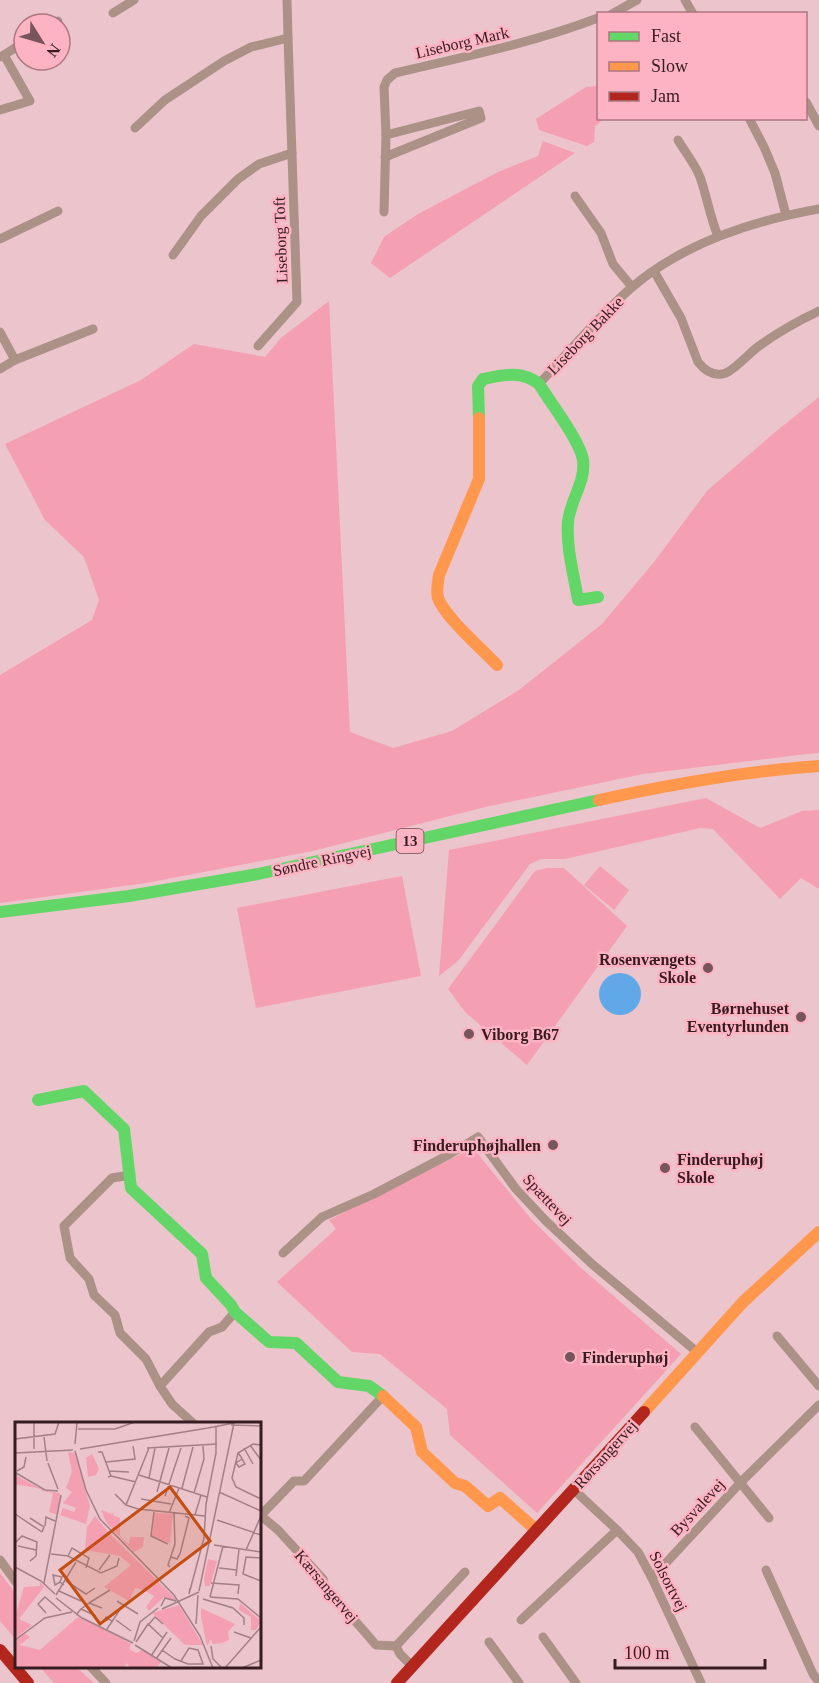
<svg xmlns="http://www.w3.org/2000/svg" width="819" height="1683" font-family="Georgia,serif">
  <rect width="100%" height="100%" fill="#ecc4cc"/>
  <g fill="#f49fb2">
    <path d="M 598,86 L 598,118 L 604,119 L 595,126 L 594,142 L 587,146 L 539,130 L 536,119 L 586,87 Z"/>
    <path d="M 543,141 L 575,153 L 390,278 L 371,263 L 384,237 L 418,214 L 498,172 L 538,156 Z"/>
    <path d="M 329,301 L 350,732 L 393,748 L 452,731 L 519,690 L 602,624 L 654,562 L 707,491 L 774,433 L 819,397 L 819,753 L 798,755 L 643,774 L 485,807 L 313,851 L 146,883 L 0,903 L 0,675 L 92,620 L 99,600 L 84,557 L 45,520 L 5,444 L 141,380 L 194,344 L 265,357 L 281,338 Z"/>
    <path d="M 706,798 L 760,828 L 802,811 L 819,810 L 819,889 L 801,878 L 780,899 L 713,829 L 700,828 L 565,859 L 541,859 L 530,864 L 458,961 L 439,976 L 449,850 Z"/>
    <path d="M 600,866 L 629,890 L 614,910 L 584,885 Z"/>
    <path d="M 547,868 L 564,868 L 627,926 L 527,1065 L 465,1012 L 448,989 L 535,871 Z"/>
    <path d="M 402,876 L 421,976 L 256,1008 L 237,908 Z"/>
    <path d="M 473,1148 L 531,1219 L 581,1268 L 681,1354 L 537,1513 L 450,1435 L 447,1409 L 380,1354 L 352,1352 L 277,1282 L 336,1229 L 329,1220 Z"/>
    <path d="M 0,1573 L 16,1594 L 16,1640 L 0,1621 Z"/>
    <path d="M 40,1667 L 76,1667 L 94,1683 L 54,1683 Z"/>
  </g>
  <circle fill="#61a8e8" cx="620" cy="994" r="21"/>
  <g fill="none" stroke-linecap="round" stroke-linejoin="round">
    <g stroke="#ab9186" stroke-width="9">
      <path d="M 685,0 L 693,14"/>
      <path d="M 113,13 L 134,0"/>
      <path d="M 612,14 L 637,0"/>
      <path d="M 53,24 L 58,21"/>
      <path d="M 4,55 L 24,42"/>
      <path d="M 0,57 L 4,55 L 30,101 L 0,110"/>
      <path d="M 806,102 L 819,126"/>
      <path d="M 749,118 L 764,147 L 775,173 L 786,215"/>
      <path d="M 135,128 L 165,100 L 224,61 L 251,47 L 288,38 L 287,0"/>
      <path d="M 678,140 C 685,152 695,164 700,177 C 707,197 710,217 718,236"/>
      <path d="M 385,157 L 481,118 L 479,111 L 386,135"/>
      <path d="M 575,196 L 601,233 L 613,264 L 632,287"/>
      <path d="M 384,212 L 386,135 L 384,87 L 387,80 L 395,73 C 464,57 532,43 598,18"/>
      <path d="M 0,239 L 58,211"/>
      <path d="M 173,255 L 201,216 L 238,179 L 259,164 L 292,153"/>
      <path d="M 654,271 L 681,318 L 698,362 C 705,371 714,377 726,373 C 738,367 748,354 759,346 C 778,332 798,321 819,311"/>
      <path d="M 0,332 L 15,360"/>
      <path d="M 258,346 L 297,302 L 288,38"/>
      <path d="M 0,369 L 15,360 L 93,329"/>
      <path d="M 539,384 C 569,352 598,317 631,288 C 683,243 752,221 819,209"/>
      <path d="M 130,1175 L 112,1178 L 64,1226 L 70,1258 L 89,1279 L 94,1295 L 115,1315 L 120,1333 L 146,1359 L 160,1386 L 172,1404 L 194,1424"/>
      <path d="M 283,1253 L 322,1217 L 374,1194 L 450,1154 L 478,1137 L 516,1189 L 546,1221 L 592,1264 L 697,1352"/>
      <path d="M 777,1336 L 819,1386"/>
      <path d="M 160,1386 L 209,1332 L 222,1327 L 235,1312"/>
      <path d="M 695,1427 L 769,1518"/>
      <path d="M 573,1489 L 617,1530 L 638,1552 L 652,1578 L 701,1683"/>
      <path d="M 260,1515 L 278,1530 L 323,1579 L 325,1586 L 376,1645 L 396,1646 L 465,1572"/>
      <path d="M 260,1516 L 294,1481 L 304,1481 L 383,1396"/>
      <path d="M 0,1560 L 16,1582"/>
      <path d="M 766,1570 L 813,1674 L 819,1682"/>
      <path d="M 652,1578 L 740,1483 L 819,1405"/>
      <path d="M 521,1620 L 617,1530"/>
      <path d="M 543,1637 L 576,1683"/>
      <path d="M 489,1642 L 519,1683"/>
      <path d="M 396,1646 L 400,1654 L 412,1666"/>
      <path d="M 90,1666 L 106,1683"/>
    </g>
    <g stroke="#63d668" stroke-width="12">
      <path d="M 479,418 L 478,386 L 483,379 C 503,375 522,370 539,384 C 550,402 580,441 583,460 C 586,482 570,500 568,522 C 566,548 574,575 578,600 L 598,597"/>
      <path d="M 0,912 L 129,896 L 258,874 L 599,800"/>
      <path d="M 38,1100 L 84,1091 L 124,1129 L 131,1188 L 202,1254 L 206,1278 L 231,1305 L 235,1312 L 269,1342 L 296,1343 L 338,1382 L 369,1386 L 383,1396"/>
    </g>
    <g stroke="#ff974d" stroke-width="12">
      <path d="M 479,418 L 479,479 L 439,575 C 438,582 436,591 438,598 C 444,616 483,650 497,665"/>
      <path d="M 599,800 C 672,784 745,771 819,766"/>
      <path d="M 383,1396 L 416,1427 L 422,1452 L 455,1483 L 465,1486 L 488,1506 L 500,1498 L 535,1529"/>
      <path d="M 644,1412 L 743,1302 L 819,1232"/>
    </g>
    <g stroke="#b3261e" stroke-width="12">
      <path d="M 0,1650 L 28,1683"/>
      <path d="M 397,1683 L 644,1412"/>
    </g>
  </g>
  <g fill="#76565c" stroke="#fdb3c1" stroke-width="2">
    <circle cx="708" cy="968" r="6"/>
    <circle cx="801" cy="1017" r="6"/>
    <circle cx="469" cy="1034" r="6"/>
    <circle cx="553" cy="1145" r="6"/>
    <circle cx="665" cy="1168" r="6"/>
    <circle cx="570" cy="1357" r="6"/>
  </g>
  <g text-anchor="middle" stroke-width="5" stroke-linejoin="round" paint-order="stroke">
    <rect fill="#fdb3c1" stroke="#724950" stroke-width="1.5" x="396.5" y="829" width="27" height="24" rx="4.5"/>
    <g font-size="15" font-weight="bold" fill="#361b20">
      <text x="410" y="846">13</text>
    </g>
    <g font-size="16" fill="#361b20" stroke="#fdb3c1">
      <text transform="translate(462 42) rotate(-13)" y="6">Liseborg Mark</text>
      <text transform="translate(280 240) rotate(-92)" y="6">Liseborg Toft</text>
      <text transform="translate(585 335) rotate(-46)" y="6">Liseborg Bakke</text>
      <text transform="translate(322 860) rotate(-12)" y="6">Søndre Ringvej</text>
      <text transform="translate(548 1199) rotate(47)" y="6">Spættevej</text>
      <text transform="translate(605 1454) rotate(-48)" y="6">Rørsangervej</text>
      <text transform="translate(697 1507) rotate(-47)" y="6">Bysvalevej</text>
      <text transform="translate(669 1581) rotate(63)" y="6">Solsortvej</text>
      <text transform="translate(327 1586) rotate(50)" y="6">Kærsangervej</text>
    </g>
    <g font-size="16" font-weight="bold" fill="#361b20" stroke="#fdb3c1" text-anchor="end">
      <text x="696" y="965">Rosenvængets<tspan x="696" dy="18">Skole</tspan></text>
      <text x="789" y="1014">Børnehuset<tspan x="789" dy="18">Eventyrlunden</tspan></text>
      <text x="481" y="1040" text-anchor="start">Viborg B67</text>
      <text x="541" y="1151">Finderuphøjhallen</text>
      <text x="677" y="1165" text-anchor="start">Finderuphøj<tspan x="677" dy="18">Skole</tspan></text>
      <text x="582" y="1363" text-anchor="start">Finderuphøj</text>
    </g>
  </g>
  <g transform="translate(15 1422)">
    <rect width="246" height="246" fill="#ecc4cc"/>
    <path d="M 53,30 L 60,31 L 75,84 L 71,102 L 45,93 L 48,86 L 59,90 L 61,86 L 48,81 L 57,70 L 51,66 L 57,50 ZM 77,32 L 84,47 L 81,53 L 73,55 L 71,36 ZM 0,53 L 30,69 L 45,71 L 43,93 L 34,90 L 38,71 L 31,70 L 22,66 L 0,62 ZM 86,88 L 97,92 L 100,89 L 98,93 L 105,96 L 105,114 L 114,122 L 115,115 L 129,115 L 128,125 L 119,130 L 91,100 ZM 140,91 L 158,92 L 155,121 L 137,114 ZM 80,94 L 95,112 L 163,179 L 149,175 L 134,189 L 131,185 L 139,174 L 129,168 L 120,166 L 114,179 L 89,165 L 116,143 L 105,134 L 70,128 L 72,105 ZM 193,137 L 202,139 L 195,164 L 190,164 L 189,156 ZM 25,160 L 36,172 L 29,165 L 11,188 L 4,197 L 17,203 L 0,217 L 0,195 L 9,165 L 25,164 ZM 186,164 L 186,186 L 220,202 L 213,210 L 214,218 L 207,221 L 198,222 L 196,217 L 192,224 L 186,195 ZM 225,181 L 246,199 L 241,208 L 236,208 L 236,195 L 224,188 ZM 164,183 L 188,223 L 170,223 L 137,191 ZM 63,195 L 105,215 L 116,222 L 114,227 L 121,231 L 127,228 L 146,240 L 142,246 L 115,246 L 112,241 L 108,246 L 0,246 L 0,218 L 9,211 L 15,215 L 5,223 L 25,228 Z" fill="#f49fb2"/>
    <path fill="none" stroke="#a38087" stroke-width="1.5" d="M 19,0 L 19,27M 218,0 L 217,3 L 246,4M 63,7 L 100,7 L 120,0M 29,15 L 32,39M 0,17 L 40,12 L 44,0M 60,22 L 62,0M 235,23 L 246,38M 246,23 L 238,22 L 223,31 L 217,56 L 221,65 L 246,77M 132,26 L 202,22M 229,26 L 238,42M 65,27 L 193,6M 60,29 L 71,68 L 85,97 L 159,173 L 185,214 L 198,246M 83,30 L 87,30 L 96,54 L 93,55M 0,31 L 58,28M 223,31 L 224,32 L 226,35 L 227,37 L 230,42 L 224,45 L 221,41 L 227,37M 91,40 L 120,37 L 118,24M 33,41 L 43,67M 2,49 L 9,45 L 11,35M 94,49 L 114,50M 1,51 L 30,68 L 43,69M 124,53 L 192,75M 96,54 L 121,60M 134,56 L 140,26M 167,66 L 178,25M 142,70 L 154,26M 204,70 L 246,89M 179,71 L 189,37 L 188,24M 100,72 L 111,83 L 123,87 L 190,94M 150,74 L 166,26M 126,77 L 156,82M 111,83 L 134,26M 139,90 L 136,114 L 153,122M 154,91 L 164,66M 0,92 L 27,110M 180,93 L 186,73M 15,96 L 29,105 L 27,110M 202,98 L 246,113M 30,104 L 31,95 L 40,99M 0,121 L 7,114 L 22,120 L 21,134 L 15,139 L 19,136M 199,123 L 246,130M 3,124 L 21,128M 231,128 L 246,94M 36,132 L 53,134 L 86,151 L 102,144 L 104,136M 53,134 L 57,126 L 74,136 L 71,146M 156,135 L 162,137 L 165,132 L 174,96 L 170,94M 246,136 L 231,135 L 228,152 L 246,159M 0,145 L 26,159 L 40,172M 155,145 L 153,143 L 160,122 L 159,91M 204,146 L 222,148M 84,148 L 95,133M 221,154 L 224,127M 51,159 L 71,172 L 80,166M 45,160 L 40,163 L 38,153 L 47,155 L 45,160 L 49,163M 29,161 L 46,73M 196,161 L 224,163 L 223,172M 175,166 L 174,172 L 189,116 L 191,82 L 201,31 L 201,4M 44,169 L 66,179M 184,169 L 219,1 L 193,6M 41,173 L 61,140M 195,175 L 223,177 L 246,196M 195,175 L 208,124M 41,176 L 67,196 L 118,221M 188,177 L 218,186 L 229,196 L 229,203M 102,179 L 123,192M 74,181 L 95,168M 146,184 L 150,176 L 161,179M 66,187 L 74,181 L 87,186M 147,187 L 184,170M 31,191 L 23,182 L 30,175 L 46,189M 61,193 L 66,187 L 81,194M 94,197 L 89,199 L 91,195 L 94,197 L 98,200M 101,198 L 116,209M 134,202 L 140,195 L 148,202M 181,202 L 183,173M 92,207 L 108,183M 219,210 L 236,216M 0,218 L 30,196 L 57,190M 119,219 L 125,200 L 143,186M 121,220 L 133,202 L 148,216M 120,223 L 157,246M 196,224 L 198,237 L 207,246M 147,228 L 160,237 L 173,242 L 188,242 L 183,228 L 174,226 L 166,239M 136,234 L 152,210M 141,237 L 156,216M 210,246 L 246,205M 227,246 L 246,238"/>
    <path fill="#c44d10" fill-opacity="0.15" stroke="#c44d10" stroke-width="3" d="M 155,65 L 195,119 L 85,202 L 45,148 Z"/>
    <rect width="246" height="246" fill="none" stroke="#361b20" stroke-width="3"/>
  </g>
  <rect x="597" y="12" width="210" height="108" fill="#fdb3c1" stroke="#ad7681" stroke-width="1.5"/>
  <rect x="609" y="32" width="30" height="9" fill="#63d668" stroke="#ad7681" stroke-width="1.5"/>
  <text x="651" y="42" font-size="18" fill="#361b20">Fast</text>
  <rect x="609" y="62" width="30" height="9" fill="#ff974d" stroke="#ad7681" stroke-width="1.5"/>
  <text x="651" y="72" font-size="18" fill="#361b20">Slow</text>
  <rect x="609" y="92" width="30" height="9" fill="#b3261e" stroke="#ad7681" stroke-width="1.5"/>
  <text x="651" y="102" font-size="18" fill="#361b20">Jam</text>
  <g transform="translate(42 42) rotate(127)"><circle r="28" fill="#fdb3c1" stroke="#ad7681" stroke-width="1.5"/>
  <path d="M0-4.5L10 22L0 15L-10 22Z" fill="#76565c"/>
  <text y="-9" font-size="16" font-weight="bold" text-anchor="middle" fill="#361b20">N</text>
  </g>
  <path d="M615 1659v9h150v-9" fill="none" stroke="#361b20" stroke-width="3"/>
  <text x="624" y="1659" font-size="18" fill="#361b20" stroke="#fdb3c1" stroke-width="4.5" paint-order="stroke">100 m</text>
</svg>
